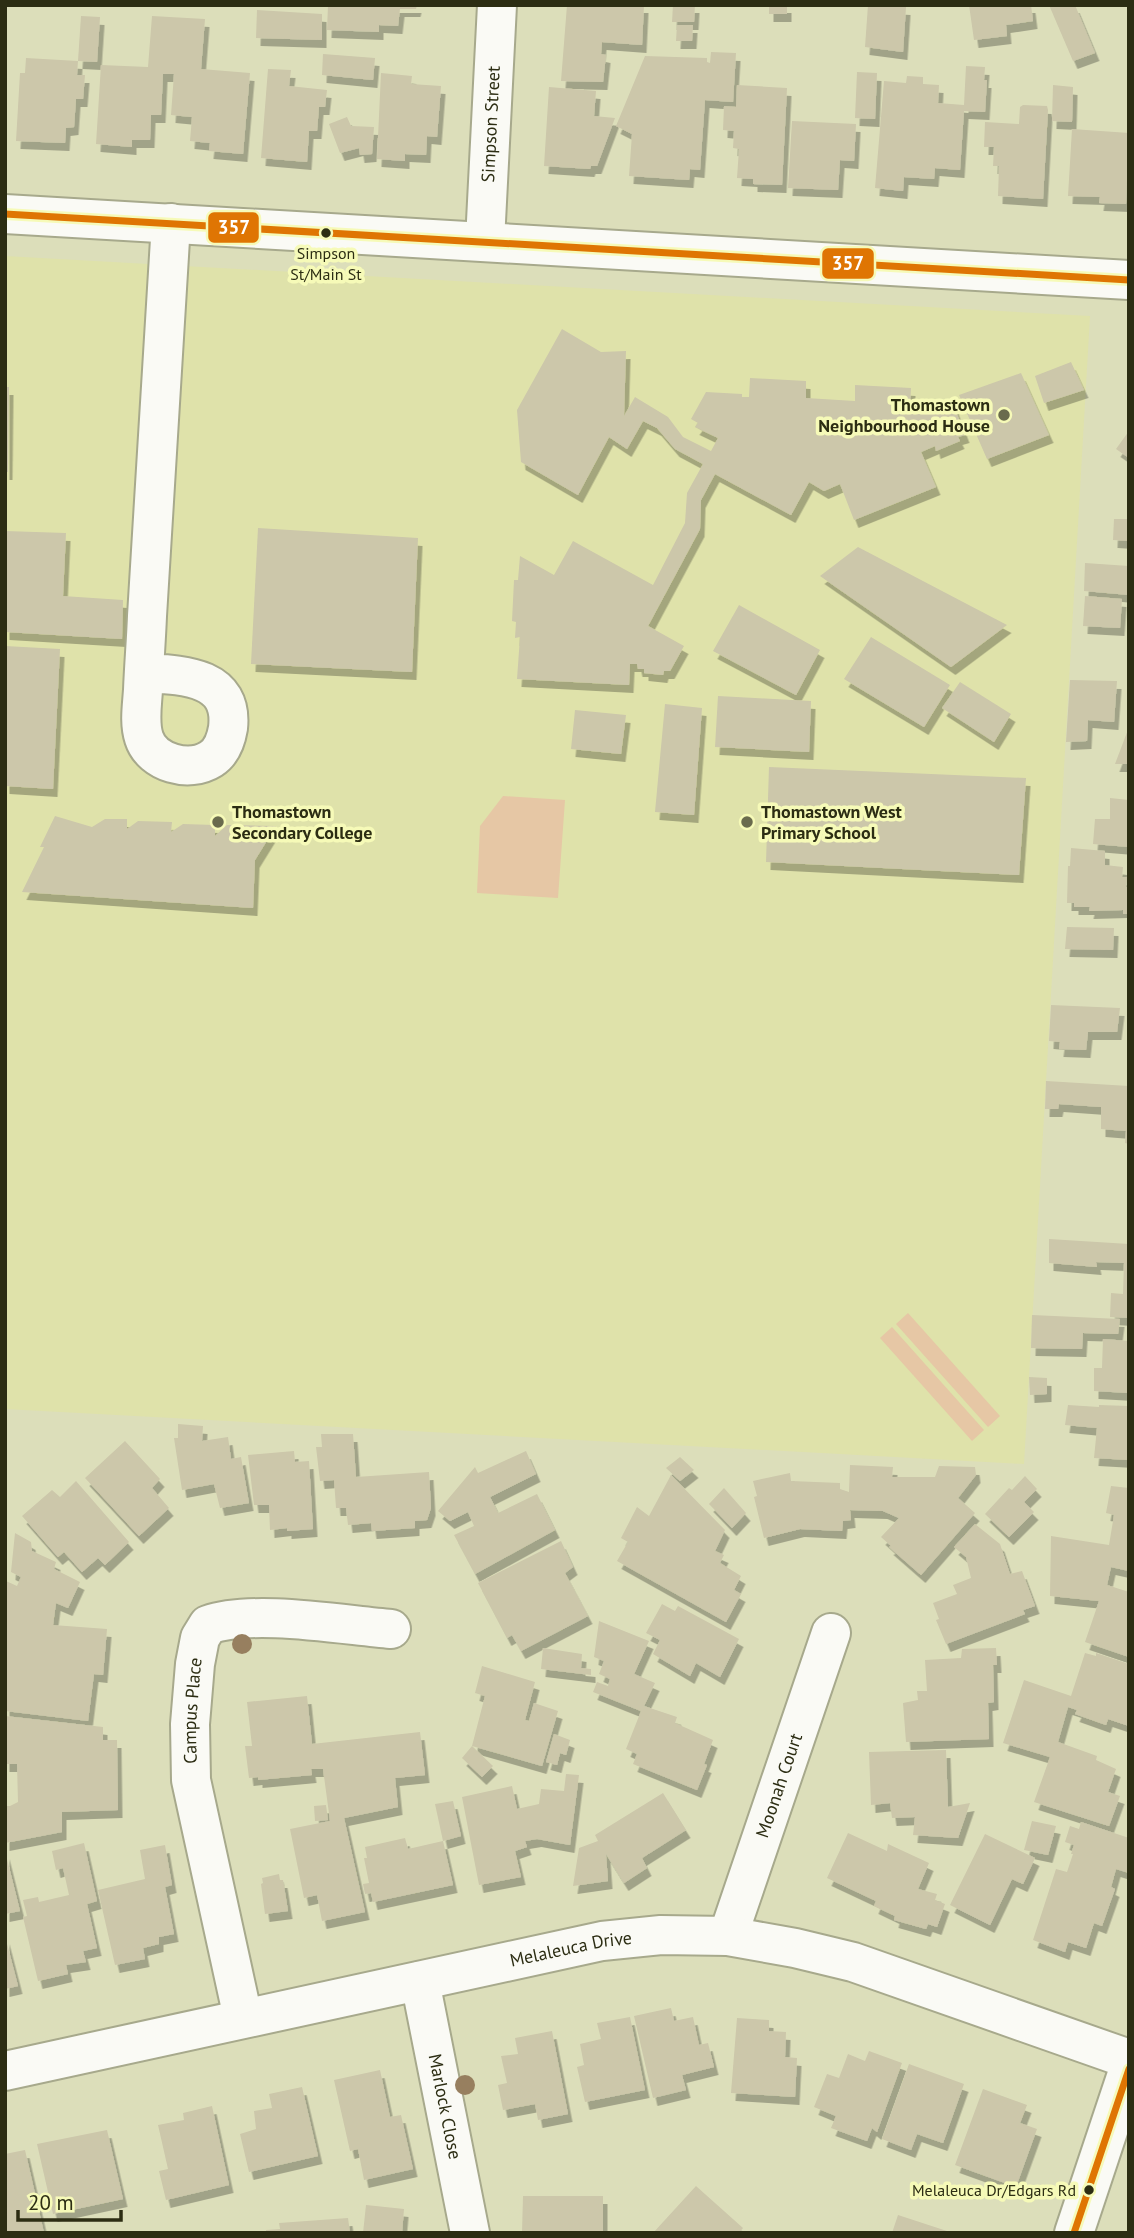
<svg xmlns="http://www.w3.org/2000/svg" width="1134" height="2238" font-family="'PT Sans',sans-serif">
  <defs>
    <filter id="shadow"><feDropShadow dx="4.5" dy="8" stdDeviation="0" flood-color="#0004"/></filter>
  </defs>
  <rect width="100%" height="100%" fill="#dcdeba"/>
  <path fill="#dfe2aa" d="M 5,256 L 1090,316 L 1024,1464 L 5,1409 Z"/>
  <g fill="#e6c7a5">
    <path d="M 503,796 L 565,800 L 558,898 L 477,893 L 480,826 Z"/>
    <path d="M 908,1313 L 1000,1416 L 988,1427 L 896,1324 Z"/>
    <path d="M 892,1327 L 984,1430 L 972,1441 L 880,1338 Z"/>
  </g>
  <g fill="#ccc7aa" filter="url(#shadow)">
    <path d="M 328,5 L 417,5 L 416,9 L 400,9 L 398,26 L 379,25 L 379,32 L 327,30 Z"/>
    <path d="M 567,5 L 644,5 L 642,45 L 602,42 L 601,54 L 606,55 L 603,82 L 561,81 Z"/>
    <path d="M 673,5 L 695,5 L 694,22 L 672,22 Z"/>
    <rect x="769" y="5" width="18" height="9"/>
    <path d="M 868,5 L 906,7 L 903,52 L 865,47 Z"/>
    <path d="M 969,5 L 1031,5 L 1033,21 L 1006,25 L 1007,36 L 974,40 Z"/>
    <path d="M 1049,5 L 1075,5 L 1095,53 L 1073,61 Z"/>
    <path d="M 257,10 L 322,14 L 322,40 L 256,38 Z"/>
    <path d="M 81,16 L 100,17 L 97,62 L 78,61 Z"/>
    <path d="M 152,16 L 205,19 L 201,69 L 250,73 L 243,154 L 209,151 L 210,143 L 190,141 L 192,117 L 171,115 L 174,74 L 163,74 L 161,115 L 151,115 L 150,140 L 132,140 L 132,147 L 96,144 L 101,65 L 148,67 Z"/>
    <path d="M 677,25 L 693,25 L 692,41 L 676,41 Z"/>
    <path d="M 711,52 L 736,53 L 733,102 L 705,100 L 700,170 L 690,169 L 689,180 L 629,176 L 632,134 L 616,126 L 645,56 L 707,58 L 707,62 L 710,63 Z"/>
    <path d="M 323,54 L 375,58 L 373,80 L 322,75 Z"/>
    <path d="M 26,58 L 78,61 L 77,75 L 85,75 L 83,99 L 76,99 L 74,127 L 66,128 L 65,143 L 16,141 L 20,73 L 25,73 Z"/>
    <path d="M 966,66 L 985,67 L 984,80 L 987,80 L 985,112 L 964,111 L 960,170 L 935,168 L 934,179 L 904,177 L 903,191 L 875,188 L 884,81 L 906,83 L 907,76 L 923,77 L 923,84 L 939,85 L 938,103 L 964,105 Z"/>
    <path d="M 268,69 L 291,70 L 289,86 L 327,90 L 325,107 L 319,107 L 317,131 L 309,131 L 307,162 L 261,158 Z"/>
    <path d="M 857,72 L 877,73 L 875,119 L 855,118 Z"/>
    <path d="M 381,73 L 412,76 L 411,84 L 441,86 L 437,137 L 427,136 L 426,155 L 405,154 L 405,161 L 377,159 Z"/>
    <path d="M 737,85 L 787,88 L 782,185 L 753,184 L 753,179 L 737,178 L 739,149 L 733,148 L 734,131 L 723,130 L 724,106 L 736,107 Z"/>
    <path d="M 1053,85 L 1073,87 L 1072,122 L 1052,121 Z"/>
    <path d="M 549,87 L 596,91 L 594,116 L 615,118 L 597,166 L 591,166 L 590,169 L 544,166 Z"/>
    <path d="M 1023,105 L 1047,106 L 1048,110 L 1043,199 L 998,196 L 999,166 L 993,166 L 994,147 L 984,147 L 985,122 L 1019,124 L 1020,107 Z"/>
    <path d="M 347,117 L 351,126 L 374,127 L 372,154 L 360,155 L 359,148 L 340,153 L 329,124 Z"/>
    <path d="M 792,121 L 856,124 L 854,161 L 840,160 L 838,190 L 788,188 Z"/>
    <path d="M 1072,129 L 1129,133 L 1126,204 L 1099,203 L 1100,197 L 1068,196 Z"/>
    <path d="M 562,329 L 601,352 L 626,351 L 624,416 L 635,397 L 668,417 L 683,437 L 711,451 L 718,438 L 695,427 L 698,423 L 691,419 L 706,392 L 742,394 L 742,397 L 749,397 L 750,378 L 806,381 L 806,398 L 855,401 L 855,385 L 911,388 L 910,407 L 918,408 L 918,405 L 954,406 L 965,435 L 958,437 L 960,441 L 936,451 L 935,446 L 921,452 L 936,487 L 854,520 L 840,484 L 824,491 L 809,482 L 791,515 L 715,474 L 701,500 L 700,529 L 648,626 L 684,646 L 670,671 L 664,671 L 663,675 L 644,673 L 644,669 L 638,669 L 637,664 L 630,664 L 629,685 L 517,679 L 520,637 L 515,638 L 516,622 L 512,621 L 514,580 L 518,580 L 520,556 L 554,575 L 573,541 L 653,585 L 685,523 L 687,493 L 703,464 L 675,449 L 657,428 L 643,421 L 627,449 L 609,437 L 578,495 L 521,462 L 517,410 Z"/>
    <path d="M 1071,362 L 1084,390 L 1044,403 L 1035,376 Z"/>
    <path d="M 1021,373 L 1049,435 L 987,459 L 959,395 Z"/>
    <path d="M 5,387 L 9,387 L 8,472 L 5,472 Z"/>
    <path d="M 1129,431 L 1129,458 L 1116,449 Z"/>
    <path d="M 1114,519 L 1129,519 L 1129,541 L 1113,540 Z"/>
    <path d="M 258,528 L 418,538 L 412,672 L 251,664 Z"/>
    <path d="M 5,531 L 66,533 L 63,596 L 123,600 L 122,639 L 5,632 Z"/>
    <path d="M 858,547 L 1007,625 L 951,667 L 820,576 Z"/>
    <path d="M 1085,563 L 1129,566 L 1129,595 L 1084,591 Z"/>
    <path d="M 1085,596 L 1122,599 L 1120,628 L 1083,626 Z"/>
    <path d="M 739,605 L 820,650 L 796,695 L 713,651 Z"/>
    <path d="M 871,637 L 950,685 L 924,727 L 844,679 Z"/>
    <path d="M 5,646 L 60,649 L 53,789 L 5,786 Z"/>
    <path d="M 1070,680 L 1117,681 L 1114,722 L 1088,720 L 1087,741 L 1066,742 Z"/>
    <path d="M 960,682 L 1011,714 L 994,742 L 942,708 Z"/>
    <path d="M 718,696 L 811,701 L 809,752 L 715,747 Z"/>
    <path d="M 665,704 L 702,708 L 694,815 L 655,812 Z"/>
    <path d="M 575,710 L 626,715 L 621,754 L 571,749 Z"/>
    <path d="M 1129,727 L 1129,764 L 1115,764 Z"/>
    <path d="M 769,767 L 1026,778 L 1019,875 L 766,862 Z"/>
    <path d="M 1110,798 L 1129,800 L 1129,847 L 1093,844 L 1095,819 L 1110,819 Z"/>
    <path d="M 55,816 L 92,827 L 105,819 L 127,819 L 127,829 L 138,821 L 172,822 L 171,832 L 183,824 L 215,825 L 215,836 L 227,825 L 276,826 L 255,860 L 253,908 L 22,892 L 44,847 L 40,847 Z"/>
    <path d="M 1071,848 L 1105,851 L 1105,865 L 1123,867 L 1122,877 L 1127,877 L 1126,887 L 1129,887 L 1129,914 L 1123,914 L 1123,910 L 1089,911 L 1090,907 L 1074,907 L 1074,903 L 1067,903 L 1068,866 L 1070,866 Z"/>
    <path d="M 1067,927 L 1114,928 L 1113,950 L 1065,949 Z"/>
    <path d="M 1051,1005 L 1120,1008 L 1117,1032 L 1088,1032 L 1086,1050 L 1059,1049 L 1060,1042 L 1049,1041 Z"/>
    <path d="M 1046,1081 L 1129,1086 L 1129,1144 L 1125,1143 L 1126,1131 L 1101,1129 L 1101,1107 L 1059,1104 L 1058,1109 L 1045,1109 Z"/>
    <path d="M 1049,1239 L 1129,1244 L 1129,1318 L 1110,1317 L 1111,1293 L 1123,1294 L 1124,1263 L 1096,1262 L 1097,1267 L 1049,1263 Z"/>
    <path d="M 1032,1315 L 1120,1319 L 1118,1334 L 1083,1333 L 1082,1349 L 1031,1348 Z"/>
    <path d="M 1103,1339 L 1129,1341 L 1129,1393 L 1094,1391 L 1094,1368 L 1102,1368 Z"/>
    <path d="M 1029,1377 L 1047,1378 L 1047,1394 L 1030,1395 Z"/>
    <path d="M 1068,1405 L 1099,1407 L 1099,1405 L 1129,1406 L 1129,1460 L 1094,1458 L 1097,1428 L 1065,1425 Z"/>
    <path d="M 178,1424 L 203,1426 L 202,1441 L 228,1437 L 231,1459 L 241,1457 L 249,1503 L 220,1508 L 214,1484 L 182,1490 L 174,1438 L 178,1438 Z"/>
    <path d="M 321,1434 L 353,1434 L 356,1477 L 429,1472 L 431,1508 L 427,1520 L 415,1521 L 415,1528 L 372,1531 L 371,1523 L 348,1525 L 346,1508 L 336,1508 L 334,1480 L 320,1481 L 316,1447 L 322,1447 Z"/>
    <path d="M 125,1441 L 160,1479 L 152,1488 L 169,1508 L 139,1536 L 85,1478 Z"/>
    <path d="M 294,1451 L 295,1462 L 309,1461 L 313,1529 L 287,1531 L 287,1528 L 270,1530 L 269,1505 L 254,1505 L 248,1455 Z"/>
    <path d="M 526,1451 L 536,1474 L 490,1497 L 498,1513 L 537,1494 L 555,1530 L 475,1574 L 454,1535 L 474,1526 L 468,1512 L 450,1521 L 438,1511 L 475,1467 L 478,1473 Z"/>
    <path d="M 680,1457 L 694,1470 L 680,1481 L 666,1468 Z"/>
    <path d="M 850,1465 L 893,1467 L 892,1477 L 935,1477 L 939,1466 L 975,1467 L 976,1475 L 958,1498 L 975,1513 L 921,1575 L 889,1547 L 891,1546 L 881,1537 L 899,1518 L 883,1511 L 850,1510 L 851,1520 L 843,1521 L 842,1531 L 800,1529 L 764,1538 L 754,1497 L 757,1496 L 753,1481 L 790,1473 L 791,1481 L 840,1483 L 840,1489 L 849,1492 Z"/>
    <path d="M 671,1475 L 725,1530 L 715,1551 L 724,1555 L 720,1563 L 741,1576 L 734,1590 L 741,1594 L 726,1622 L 617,1561 L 628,1542 L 621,1538 L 637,1507 L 649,1516 Z"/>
    <path d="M 1025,1476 L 1037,1489 L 1024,1502 L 1034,1512 L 1009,1537 L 985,1514 L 1009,1488 L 1012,1490 Z"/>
    <path d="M 76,1481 L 129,1542 L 105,1565 L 98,1558 L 82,1572 L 64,1552 L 58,1557 L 22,1516 L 52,1490 L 60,1497 Z"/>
    <path d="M 1111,1486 L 1129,1488 L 1129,1571 L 1111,1567 L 1107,1585 L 1129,1592 L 1129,1657 L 1085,1642 L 1099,1601 L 1050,1596 L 1051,1536 L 1109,1545 L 1114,1515 L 1106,1513 Z"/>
    <path d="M 724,1488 L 746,1513 L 732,1528 L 709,1504 Z"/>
    <path d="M 975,1524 L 1000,1544 L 1010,1574 L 1022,1571 L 1035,1606 L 1023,1610 L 1025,1614 L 946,1644 L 936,1620 L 939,1619 L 933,1603 L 957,1594 L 953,1585 L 971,1578 L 966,1557 L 954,1547 Z"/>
    <path d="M 15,1533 L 31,1542 L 32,1551 L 56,1562 L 54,1569 L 80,1582 L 68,1608 L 56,1603 L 53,1625 L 107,1629 L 103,1675 L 94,1674 L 88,1721 L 5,1711 L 6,1581 L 17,1586 L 21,1577 L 11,1572 Z"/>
    <path d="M 561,1541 L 573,1567 L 565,1573 L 588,1616 L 521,1651 L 512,1635 L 507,1638 L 478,1583 Z"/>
    <path d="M 662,1604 L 675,1611 L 678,1606 L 739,1639 L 720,1677 L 696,1663 L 690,1676 L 653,1654 L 660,1640 L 646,1633 Z"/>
    <path d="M 599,1621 L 649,1641 L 634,1674 L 655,1683 L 644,1706 L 677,1717 L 675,1723 L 713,1740 L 704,1764 L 707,1765 L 697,1790 L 633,1764 L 637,1754 L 626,1749 L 641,1711 L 593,1692 L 597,1682 L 608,1686 L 610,1679 L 599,1674 L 604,1661 L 594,1657 Z"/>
    <path d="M 543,1648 L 582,1654 L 581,1668 L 591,1669 L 591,1675 L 541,1669 Z"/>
    <path d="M 996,1648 L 997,1665 L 993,1665 L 994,1702 L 988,1703 L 989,1739 L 906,1742 L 903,1703 L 918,1700 L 917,1691 L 927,1691 L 925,1660 L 961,1658 L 962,1649 Z"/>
    <path d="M 1085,1653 L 1096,1656 L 1096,1653 L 1129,1664 L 1129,1726 L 1108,1719 L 1106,1725 L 1075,1714 L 1077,1710 L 1068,1707 L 1058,1742 L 1097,1756 L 1096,1760 L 1116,1769 L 1108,1792 L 1120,1796 L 1109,1826 L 1034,1802 L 1050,1757 L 1003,1743 L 1024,1680 L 1071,1696 Z"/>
    <path d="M 482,1666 L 535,1682 L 525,1720 L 529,1721 L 534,1703 L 558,1711 L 542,1766 L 472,1746 L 485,1696 L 475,1693 Z"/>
    <path d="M 307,1696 L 312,1744 L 420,1732 L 425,1775 L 395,1778 L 398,1807 L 344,1818 L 365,1912 L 322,1921 L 317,1895 L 304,1898 L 290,1829 L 330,1821 L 323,1769 L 311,1769 L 312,1775 L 258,1780 L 258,1777 L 249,1778 L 245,1746 L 252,1746 L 247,1702 Z"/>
    <path d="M 5,1716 L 103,1727 L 103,1740 L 117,1740 L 118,1810 L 62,1812 L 62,1832 L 5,1843 L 5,1806 L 10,1806 L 18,1802 L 17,1764 L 5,1764 Z"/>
    <path d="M 554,1734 L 570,1740 L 566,1755 L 560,1753 L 557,1765 L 546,1762 Z"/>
    <path d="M 472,1746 L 493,1766 L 482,1777 L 462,1758 Z"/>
    <path d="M 946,1750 L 948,1807 L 970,1803 L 958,1838 L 913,1835 L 915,1817 L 892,1818 L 890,1803 L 871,1805 L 869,1752 Z"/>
    <path d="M 566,1774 L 579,1775 L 570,1845 L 537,1839 L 525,1841 L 527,1847 L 515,1851 L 521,1877 L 479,1885 L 462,1797 L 512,1786 L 517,1809 L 539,1804 L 541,1789 L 564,1791 Z"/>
    <path d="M 663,1793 L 686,1830 L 642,1858 L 647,1868 L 624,1883 L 606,1854 L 608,1881 L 573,1886 L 579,1848 L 598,1841 L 595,1835 Z"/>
    <path d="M 453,1801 L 461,1836 L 443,1841 L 435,1804 Z"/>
    <path d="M 326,1805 L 328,1820 L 315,1821 L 314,1806 Z"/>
    <path d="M 1032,1821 L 1056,1826 L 1048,1855 L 1024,1850 Z"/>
    <path d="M 1081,1822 L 1129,1838 L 1129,1873 L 1116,1869 L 1111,1887 L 1115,1889 L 1102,1926 L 1094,1923 L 1086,1948 L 1068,1942 L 1065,1952 L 1033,1940 L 1056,1869 L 1067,1872 L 1073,1854 L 1071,1854 L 1074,1845 L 1065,1842 L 1070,1826 L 1079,1829 Z"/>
    <path d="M 848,1833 L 887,1851 L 888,1844 L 929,1863 L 918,1889 L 937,1894 L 935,1900 L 945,1904 L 937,1927 L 928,1924 L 926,1929 L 894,1920 L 895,1916 L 874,1906 L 876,1901 L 827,1878 Z"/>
    <path d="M 985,1834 L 1035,1858 L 1023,1884 L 1012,1879 L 990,1925 L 950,1905 Z"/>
    <path d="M 405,1838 L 408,1849 L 443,1841 L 453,1885 L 373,1902 L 371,1893 L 365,1894 L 363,1884 L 369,1883 L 364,1858 L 367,1858 L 365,1847 Z"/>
    <path d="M 84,1843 L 97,1901 L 87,1904 L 97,1948 L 83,1951 L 86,1962 L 66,1965 L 68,1974 L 38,1981 L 23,1917 L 27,1916 L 23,1900 L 38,1897 L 39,1902 L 69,1895 L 63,1868 L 56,1870 L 52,1851 Z"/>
    <path d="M 165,1845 L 172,1885 L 165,1887 L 174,1934 L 159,1937 L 159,1944 L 143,1948 L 145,1959 L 115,1965 L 98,1890 L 145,1879 L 140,1850 Z"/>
    <path d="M 5,1851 L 20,1911 L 5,1914 Z"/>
    <path d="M 279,1874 L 280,1880 L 283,1880 L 288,1911 L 265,1914 L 261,1884 L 263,1883 L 262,1878 Z"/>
    <path d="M 5,1936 L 18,1986 L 5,1989 Z"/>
    <path d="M 671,2008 L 674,2021 L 693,2017 L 699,2045 L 708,2043 L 714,2067 L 682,2075 L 686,2090 L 653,2098 L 634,2016 Z"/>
    <path d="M 630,2017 L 645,2090 L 585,2102 L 577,2067 L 584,2065 L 580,2044 L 601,2039 L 597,2023 Z"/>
    <path d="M 737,2018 L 769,2020 L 769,2031 L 786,2032 L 785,2057 L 797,2058 L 795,2097 L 731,2093 Z"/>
    <path d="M 552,2031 L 568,2114 L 538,2120 L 535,2104 L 503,2110 L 498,2085 L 507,2083 L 501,2056 L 518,2054 L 515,2038 Z"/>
    <path d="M 869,2051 L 902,2063 L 877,2132 L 872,2128 L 867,2141 L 831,2128 L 836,2116 L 814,2107 L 827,2074 L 839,2078 L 848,2054 L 865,2061 Z"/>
    <path d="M 909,2064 L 964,2084 L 943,2143 L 917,2134 L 911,2150 L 882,2139 Z"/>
    <path d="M 380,2070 L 390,2117 L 401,2115 L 413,2169 L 364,2180 L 358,2149 L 350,2151 L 334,2080 Z"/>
    <path d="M 302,2087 L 318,2156 L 249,2172 L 240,2134 L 256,2129 L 254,2111 L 272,2108 L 269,2094 Z"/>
    <path d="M 983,2089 L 1027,2105 L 1020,2123 L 1037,2129 L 1016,2187 L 955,2165 Z"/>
    <path d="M 212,2106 L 229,2185 L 166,2200 L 159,2171 L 168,2169 L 158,2125 L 184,2120 L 183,2113 Z"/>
    <path d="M 107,2130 L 123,2199 L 53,2214 L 37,2144 Z"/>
    <path d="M 25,2150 L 44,2233 L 6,2233 L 5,2163 L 7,2162 L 5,2154 Z"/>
    <path d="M 696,2186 L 743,2228 L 739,2233 L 653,2233 Z"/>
    <path d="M 523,2196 L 603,2196 L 603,2233 L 522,2233 Z"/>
    <path d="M 366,2205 L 404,2209 L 402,2233 L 363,2233 Z"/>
    <path d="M 898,2215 L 950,2232 L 950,2233 L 892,2233 Z"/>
    <path d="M 348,2218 L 350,2233 L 266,2233 L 266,2230 L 280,2229 L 279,2223 Z"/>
  </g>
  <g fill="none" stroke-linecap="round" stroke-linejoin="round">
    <defs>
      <g id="minor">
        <path d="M 5,214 L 1129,280"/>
        <path id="s1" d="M 485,241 L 497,5"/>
        <path d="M 144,673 C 180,675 234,675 228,728 C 226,740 222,752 211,759 C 189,773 152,763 144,738 C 139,723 142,706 143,690 C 144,665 146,641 147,616 C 154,485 162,354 171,223"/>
        <path id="s2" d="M 728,1936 L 831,1633"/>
        <path id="s3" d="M 420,1981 L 470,2233"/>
        <path id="s4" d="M 243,2018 L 191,1780 L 190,1724 L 195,1664 L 200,1638 L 208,1625 C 253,1609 342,1625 391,1629"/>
        <path id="s5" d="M 5,2071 L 602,1941 L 661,1935 L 728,1936 L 795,1948 L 853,1962 L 1129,2059"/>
      </g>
      <path id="major" d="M 1074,2233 L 1129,2068"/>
    </defs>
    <use href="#minor" stroke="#a7a98c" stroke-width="42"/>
    <use href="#major" stroke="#a7a98c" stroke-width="42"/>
    <use href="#minor" stroke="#fafaf5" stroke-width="38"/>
    <use href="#major" stroke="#fafaf5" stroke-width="38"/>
    <defs>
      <g id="bus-1">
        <path d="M 5,214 L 1129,280"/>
        <path d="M 1074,2233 L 1129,2069"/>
      </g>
    </defs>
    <use href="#bus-1" stroke="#f6fab8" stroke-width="12"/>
    <use href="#bus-1" stroke="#df7503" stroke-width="7"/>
  </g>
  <g fill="#977f5f">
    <circle cx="242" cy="1644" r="10"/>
    <circle cx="465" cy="2085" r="10"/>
  </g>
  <g fill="#2c2d13" stroke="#f6fab8" stroke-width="2.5">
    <circle cx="326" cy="233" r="6"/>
    <circle cx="1089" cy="2190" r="6"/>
  </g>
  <g fill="#6a6b4d" stroke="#f6fab8" stroke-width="2.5">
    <circle cx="1004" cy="415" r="7"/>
    <circle cx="218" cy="822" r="7"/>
    <circle cx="747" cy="822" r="7"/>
  </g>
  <g text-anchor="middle" stroke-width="7" stroke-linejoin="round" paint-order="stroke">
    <g font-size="16" fill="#2c2d13" stroke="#f6fab8">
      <text x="326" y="259">Simpson<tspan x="326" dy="21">St/Main St</tspan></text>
      <text x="1076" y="2196" text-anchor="end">Melaleuca Dr/Edgars Rd</text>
    </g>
    <g font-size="18" fill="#2c2d13" stroke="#f6fab8">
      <text dy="6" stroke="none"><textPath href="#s1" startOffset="117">Simpson Street</textPath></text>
      <text dy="6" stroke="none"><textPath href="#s4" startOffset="313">Campus Place</textPath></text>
      <text dy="6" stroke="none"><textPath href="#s2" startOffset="159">Moonah Court</textPath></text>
      <text dy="6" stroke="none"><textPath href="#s5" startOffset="579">Melaleuca Drive</textPath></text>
      <text dy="6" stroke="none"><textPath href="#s3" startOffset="128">Marlock Close</textPath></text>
    </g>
    <g font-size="18" font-weight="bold" fill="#2c2d13" stroke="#f6fab8" text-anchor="start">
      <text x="990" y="411" text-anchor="end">Thomastown<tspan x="990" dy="21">Neighbourhood House</tspan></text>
      <text x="232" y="818">Thomastown<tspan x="232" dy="21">Secondary College</tspan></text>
      <text x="761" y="818">Thomastown West<tspan x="761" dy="21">Primary School</tspan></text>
    </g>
  </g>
  <g stroke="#f6fab8" stroke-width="2.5">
    <rect x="207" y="211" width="53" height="33" rx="7" fill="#df7503"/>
    <rect x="821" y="247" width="54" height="33" rx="7" fill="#df7503"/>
  </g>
  <g font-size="19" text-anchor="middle" font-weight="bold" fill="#fff">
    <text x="234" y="234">357</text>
    <text x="848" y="270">357</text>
  </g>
  <rect width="1134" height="2238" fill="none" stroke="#2c2d13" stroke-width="14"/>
  <path d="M18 2210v10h103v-10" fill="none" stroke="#2c2d13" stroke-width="3.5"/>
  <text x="28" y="2210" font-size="21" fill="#2c2d13" stroke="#f6fab8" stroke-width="5" paint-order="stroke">20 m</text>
</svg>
